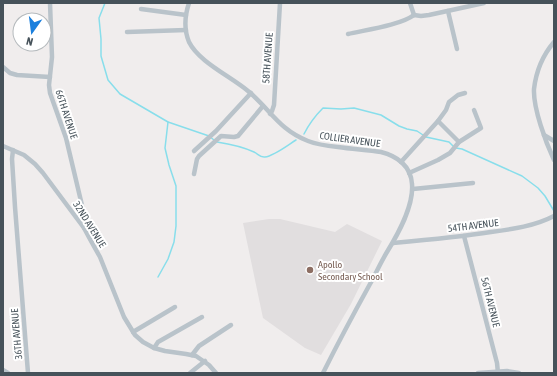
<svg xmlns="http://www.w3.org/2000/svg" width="557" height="376" font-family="'Asap Condensed',sans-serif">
  <rect width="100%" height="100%" fill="#f0eded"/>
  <path fill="#e1dedf" d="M 269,219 L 280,219 L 335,232 L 347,224 L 382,241 L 351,304 L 321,355 L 305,348 L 263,318 L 243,223 Z"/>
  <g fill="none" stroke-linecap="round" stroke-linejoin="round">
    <g stroke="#88deeb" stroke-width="1.5">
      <path d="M 105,3 L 99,18 L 101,39 L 101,56 L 108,80 L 120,94 L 168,122 L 209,136 L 214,140"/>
      <path d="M 304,134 C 309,124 315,116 323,108 L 341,109 L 354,108 L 381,115 L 399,126 L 407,129 L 417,131 L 426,137 L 449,142 L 453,146"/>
      <path d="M 217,142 C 230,144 243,147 254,152 C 258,154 261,158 265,157 C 274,156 288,145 296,140"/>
      <path d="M 456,148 L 462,149 L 522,176 L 538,188 L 545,196 L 554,211 L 554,215"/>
      <path d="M 158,277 L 168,259 L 174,242 L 176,226 L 176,186 L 169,165 L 165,148 L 168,122"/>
    </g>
    <g stroke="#b9c3ca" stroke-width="4.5">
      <path d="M 50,3 L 52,57 L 49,85 L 50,93 L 66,138 L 85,218 L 84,228"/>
      <path d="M 189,3 C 185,15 184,30 189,42 C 199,62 230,76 248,91 C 270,109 279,130 308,141 C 318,145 328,146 338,147 C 352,149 367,150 381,152 C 397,156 411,166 412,184 C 414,206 398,234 387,252 C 381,262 376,273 370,284 C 354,313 338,343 323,373"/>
      <path d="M 410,3 L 414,15"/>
      <path d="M 141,9 L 186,15"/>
      <path d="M 448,11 L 457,49"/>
      <path d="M 414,15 L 421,16 L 429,15 L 484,3"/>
      <path d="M 127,32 L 186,30"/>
      <path d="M 348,34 C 365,30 401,25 414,15"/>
      <path d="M 554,42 C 543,55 536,72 534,89 C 533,108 546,143 554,160"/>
      <path d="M 3,67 L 10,73 L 17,75 L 50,77"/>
      <path d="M 270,114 L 272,111 L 274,105 L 280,3"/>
      <path d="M 438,121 L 459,142"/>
      <path d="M 544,135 L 554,141"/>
      <path d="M 3,146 L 24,155 L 35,164 L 43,173 L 84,228 L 91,241 L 100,257 L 124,317 L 135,335 L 143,342 L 154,348 L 165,351 L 186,354 L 196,356 L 209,365 L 216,373"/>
      <path d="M 13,150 L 12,159 L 15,207 L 28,373"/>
      <path d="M 194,151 L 216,131 L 251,93"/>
      <path d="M 401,162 L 438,121 L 446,110 L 449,102 L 458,95 L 465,93"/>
      <path d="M 409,173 L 438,160 L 450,153 L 459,142 L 481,128 L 474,110"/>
      <path d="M 194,174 L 197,159 L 199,156 L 221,136 L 234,137 L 238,136 L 263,106"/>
      <path d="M 413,189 L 473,183"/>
      <path d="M 464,236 L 497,363 L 498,373"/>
      <path d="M 393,243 C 426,240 459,237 491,232 C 513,229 535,226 554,216"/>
      <path d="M 133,332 L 175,307"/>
      <path d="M 154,348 L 158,342 L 202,317"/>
      <path d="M 192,355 L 199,346 L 231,325"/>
      <path d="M 3,370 L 8,373"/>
      <path d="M 190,373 L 205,361"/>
      <path d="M 478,373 L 507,371 L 519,373"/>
    </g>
  </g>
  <circle fill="#8d6e63" stroke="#fff" stroke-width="1.5" cx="310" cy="270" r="4"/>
  <g text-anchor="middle" stroke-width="4" stroke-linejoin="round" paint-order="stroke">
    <g font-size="10" fill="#46525a" stroke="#fff">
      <text transform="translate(267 58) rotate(-86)" y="4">58TH AVENUE</text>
      <text transform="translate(67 114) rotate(72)" y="4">66TH AVENUE</text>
      <text transform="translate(350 139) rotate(8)" y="4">COLLIER AVENUE</text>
      <text transform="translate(90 224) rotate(58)" y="4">32ND AVENUE</text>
      <text transform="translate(473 225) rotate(-7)" y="4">54TH AVENUE</text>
      <text transform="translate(491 302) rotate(76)" y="4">56TH AVENUE</text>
      <text transform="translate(16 334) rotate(-95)" y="4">36TH AVENUE</text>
    </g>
    <g font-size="10" fill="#785e54" stroke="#fff" text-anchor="start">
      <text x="318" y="268">Apollo<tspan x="318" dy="12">Secondary School</tspan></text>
    </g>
  </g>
  <rect width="557" height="376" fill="none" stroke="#46525a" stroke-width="8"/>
  <g transform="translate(32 32) rotate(194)"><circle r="19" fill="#ffffff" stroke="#b5babd"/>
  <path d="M0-3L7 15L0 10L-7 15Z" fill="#1a7fdd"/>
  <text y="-6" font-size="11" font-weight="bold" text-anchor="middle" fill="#46525a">N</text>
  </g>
</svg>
